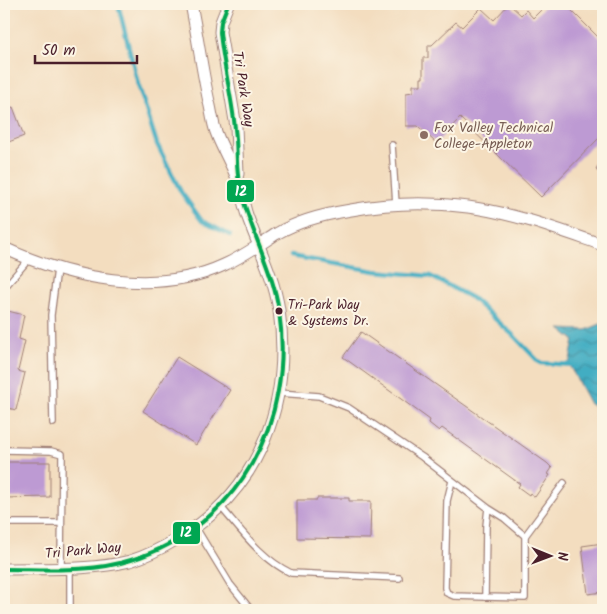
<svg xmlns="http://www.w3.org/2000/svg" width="607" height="614" font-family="Kalam,sans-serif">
  <defs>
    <pattern id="water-waves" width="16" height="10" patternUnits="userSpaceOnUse" patternTransform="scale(1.25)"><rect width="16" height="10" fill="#43adc2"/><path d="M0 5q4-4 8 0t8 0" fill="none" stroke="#3a8c9e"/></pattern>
  </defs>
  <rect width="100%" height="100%" fill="#fcf5e5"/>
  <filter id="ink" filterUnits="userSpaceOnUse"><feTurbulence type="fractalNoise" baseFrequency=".02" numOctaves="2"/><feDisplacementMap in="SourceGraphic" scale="10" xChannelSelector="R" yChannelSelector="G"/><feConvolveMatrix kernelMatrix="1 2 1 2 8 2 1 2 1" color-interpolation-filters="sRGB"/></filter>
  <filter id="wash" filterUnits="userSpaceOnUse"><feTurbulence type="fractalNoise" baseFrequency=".0096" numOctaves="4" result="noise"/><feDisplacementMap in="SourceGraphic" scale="20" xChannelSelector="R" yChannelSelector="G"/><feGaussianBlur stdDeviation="1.12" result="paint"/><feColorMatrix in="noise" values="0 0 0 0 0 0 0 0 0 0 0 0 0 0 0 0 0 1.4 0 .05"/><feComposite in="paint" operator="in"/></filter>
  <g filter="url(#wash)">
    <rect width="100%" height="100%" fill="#f3ddbf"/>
    <path fill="url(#water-waves)" stroke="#466676" d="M 603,323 L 603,411 L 590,404 L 569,365 L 574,340 L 560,329 L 586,330 Z"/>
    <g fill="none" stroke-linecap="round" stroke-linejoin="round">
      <g stroke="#43adc2" stroke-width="4.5">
        <path d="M 118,4 L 138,84 L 157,144 L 181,192 L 202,221 L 230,235"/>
        <path d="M 291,256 L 375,271 L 430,276 L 472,298 L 513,335 L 540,363 L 574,365"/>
      </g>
    </g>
    <g id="blocks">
      <g fill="#bd9ad3">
        <path d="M 509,4 L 521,15 L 526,10 L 533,18 L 547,4 L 565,4 L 603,42 L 603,134 L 541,197 L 460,118 L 436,143 L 418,126 L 406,126 L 406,93 L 413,92 L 413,85 L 421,85 L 421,78 L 423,78 L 423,58 L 428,58 L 428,45 L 432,45 L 456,22 L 462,27 L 481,8 L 494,20 Z"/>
        <path d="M 13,107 L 24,136 L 6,143 L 4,136 L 4,110 Z"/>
        <path d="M 4,310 L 24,315 L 19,339 L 25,341 L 18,371 L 25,373 L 16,410 L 4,407 Z"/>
        <path d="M 361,332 L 547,463 L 552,468 L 548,474 L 550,475 L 535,497 L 530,493 L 529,495 L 518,487 L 520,484 L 442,428 L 439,431 L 429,423 L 430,420 L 343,357 Z"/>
        <path d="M 177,357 L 230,390 L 196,445 L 143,411 Z"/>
        <path d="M 4,462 L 50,462 L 50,497 L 4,498 Z"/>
        <path d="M 317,498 L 349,498 L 349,501 L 371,501 L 370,539 L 297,538 L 297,500 L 317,500 Z"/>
        <path d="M 603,543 L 603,592 L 588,594 L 582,546 Z"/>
      </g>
    </g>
  </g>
  <g filter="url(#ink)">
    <use href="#blocks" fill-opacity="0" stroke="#9e7e75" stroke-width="1"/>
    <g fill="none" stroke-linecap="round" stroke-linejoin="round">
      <defs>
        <g id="service">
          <path d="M 392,145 L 396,204"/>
          <path d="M 600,169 L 603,171"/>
          <path d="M 4,288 L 29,259"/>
          <path d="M 279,393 L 319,396 L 349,408 L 422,457 L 488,508 L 486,526 L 485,597 L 525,598 L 525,536 L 504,518 L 488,508"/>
          <path d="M 53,423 L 51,315 L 57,269"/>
          <path d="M 4,450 L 51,451 L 62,454 L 61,568"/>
          <path d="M 452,481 L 447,501 L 445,588 L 447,593 L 454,596 L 485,597"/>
          <path d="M 220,506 C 241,530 261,559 291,573 L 399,578"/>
          <path d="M 4,523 L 61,523"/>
          <path d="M 196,528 L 230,584 L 251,610"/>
          <path d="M 525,536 L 564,483"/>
          <path d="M 70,568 L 70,610"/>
        </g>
        <g id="minor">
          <path d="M 228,4 L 221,22 L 220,32 L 236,127 L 238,174"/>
          <path d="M 4,248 C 69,278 155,297 224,265 C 242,257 259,245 276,234 C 298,221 326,214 351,210 C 389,203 430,202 468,207 C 514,213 559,230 603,245"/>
          <path d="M 4,569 C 45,568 89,571 130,561 C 147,556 164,547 179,538 C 261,489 292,401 279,310 C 274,277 258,246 247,215 C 243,204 242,192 238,181 C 232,164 222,149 216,132 C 213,124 212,115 210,106 C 202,72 198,38 191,4"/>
        </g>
      </defs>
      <use href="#service" stroke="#9e7e75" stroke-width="8"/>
      <use href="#minor" stroke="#9e7e75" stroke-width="13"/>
      <use href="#service" stroke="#fff" stroke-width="5.5"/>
      <use href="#minor" stroke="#fff" stroke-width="11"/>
      <defs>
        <path id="bus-1" d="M 4,569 C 46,569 91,573 131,560 C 240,526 295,420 279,311 C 273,270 251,232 241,192 C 235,171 238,150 235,129 C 232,96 223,65 220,32 L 221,22 L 228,4"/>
      </defs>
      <use href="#bus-1" stroke="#fcf5e5" stroke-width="8"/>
      <use href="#bus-1" stroke="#00a651" stroke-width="4"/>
    </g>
  </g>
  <circle fill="#8d6e63" stroke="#fcf5e5" stroke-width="2" cx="424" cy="135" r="5"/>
  <circle fill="#4a1f2b" stroke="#fcf5e5" stroke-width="2" cx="279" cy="311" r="4.5"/>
  <g text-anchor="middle" stroke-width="4" stroke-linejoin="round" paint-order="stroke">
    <g font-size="13" fill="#4a1f2b" stroke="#fcf5e5" text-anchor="start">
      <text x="288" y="309">Tri-Park Way<tspan x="288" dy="16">&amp; Systems Dr.</tspan></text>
    </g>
    <g font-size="14" fill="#4a1f2b" stroke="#fcf5e5">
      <text transform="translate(244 89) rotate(81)" y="5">Tri Park Way</text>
      <text transform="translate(83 550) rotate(-5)" y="5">Tri Park Way</text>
    </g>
    <g font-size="14" fill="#785e54" stroke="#fcf5e5" text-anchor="start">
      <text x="434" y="132">Fox Valley Technical<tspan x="434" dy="16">College-Appleton</tspan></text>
    </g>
  </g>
  <g stroke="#fcf5e5" stroke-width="2">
    <rect x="226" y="179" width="29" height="24" rx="5" fill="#00a651"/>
    <rect x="172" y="521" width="29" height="24" rx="5" fill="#00a651"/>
  </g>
  <g font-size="14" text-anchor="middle" font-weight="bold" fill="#fff">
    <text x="241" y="196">12</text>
    <text x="186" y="537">12</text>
  </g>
  <rect width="607" height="614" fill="none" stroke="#fcf5e5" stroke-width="20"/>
  <g transform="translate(550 556) rotate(91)" stroke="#fcf5e5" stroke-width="4" paint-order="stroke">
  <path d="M0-4L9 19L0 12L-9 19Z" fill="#4a1f2b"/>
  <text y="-8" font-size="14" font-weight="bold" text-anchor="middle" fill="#4a1f2b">N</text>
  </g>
  <path d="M35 55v8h102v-8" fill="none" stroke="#4a1f2b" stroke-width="2.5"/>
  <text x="42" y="55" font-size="15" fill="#4a1f2b" stroke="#fcf5e5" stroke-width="4" paint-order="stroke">50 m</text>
</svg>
